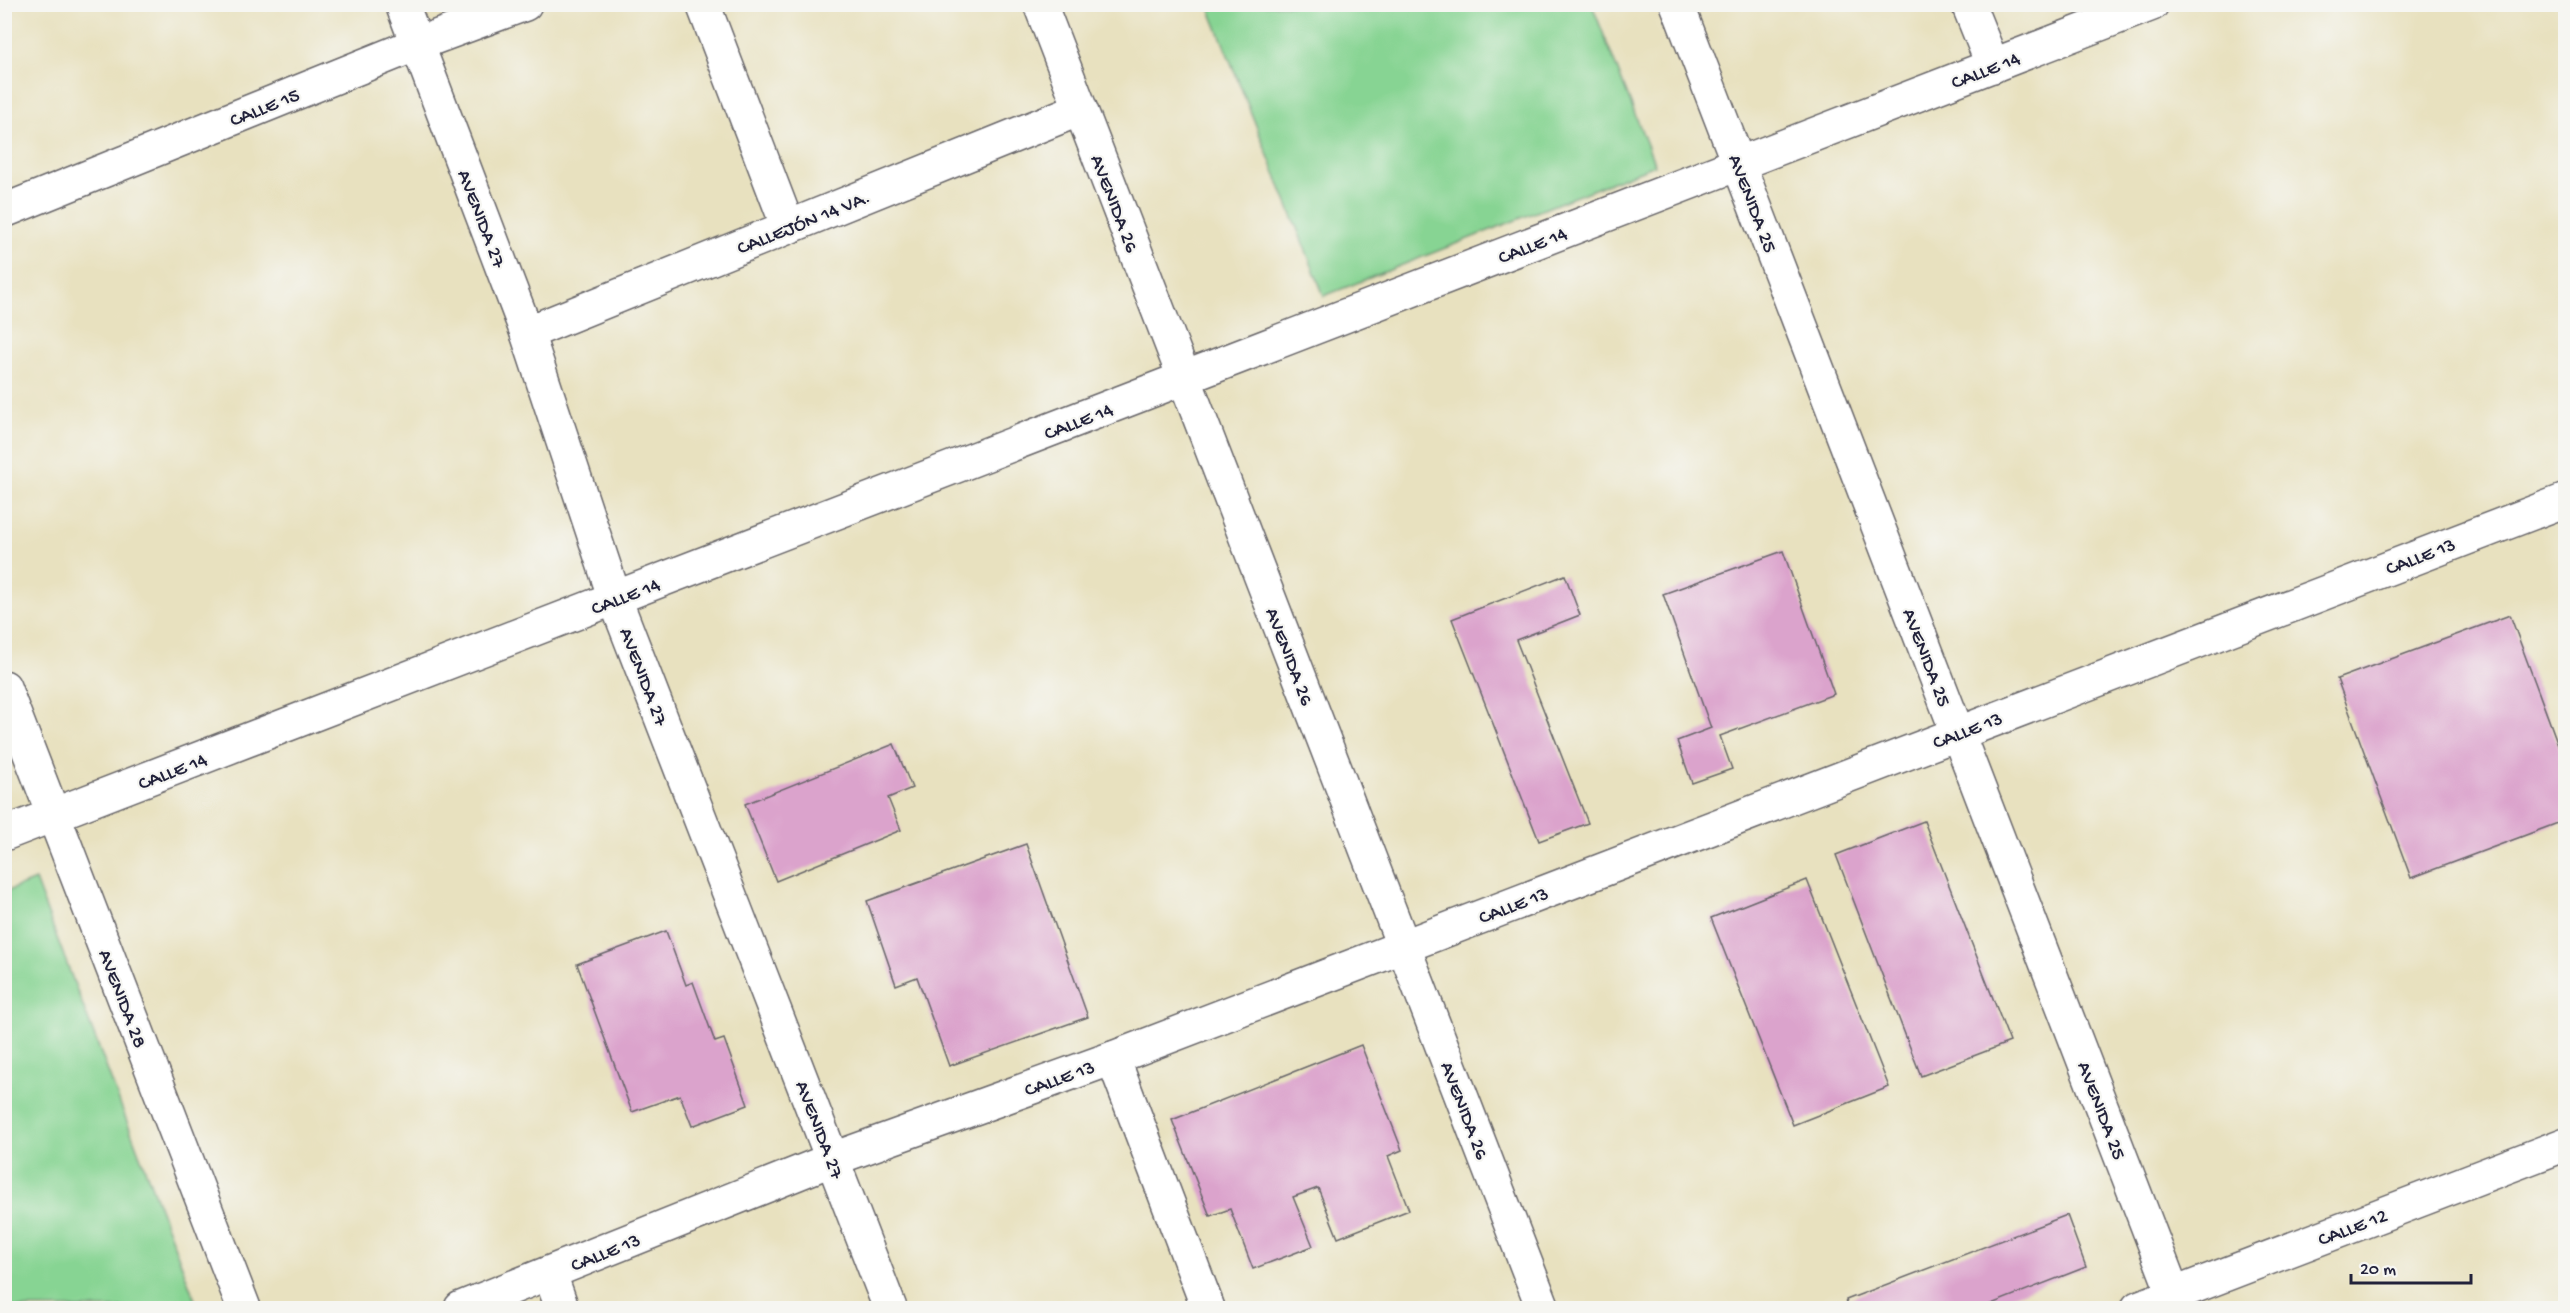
<svg xmlns="http://www.w3.org/2000/svg" width="2570" height="1313" font-family="'Gochi Hand',sans-serif">
  <rect width="100%" height="100%" fill="#f6f6f2"/>
  <filter id="ink" filterUnits="userSpaceOnUse"><feTurbulence type="fractalNoise" baseFrequency=".0167" numOctaves="2"/><feDisplacementMap in="SourceGraphic" scale="12" xChannelSelector="R" yChannelSelector="G"/><feConvolveMatrix kernelMatrix="1 2 1 2 8 2 1 2 1" color-interpolation-filters="sRGB"/></filter>
  <filter id="wash" filterUnits="userSpaceOnUse"><feTurbulence type="fractalNoise" baseFrequency=".008" numOctaves="4" result="noise"/><feDisplacementMap in="SourceGraphic" scale="24" xChannelSelector="R" yChannelSelector="G"/><feGaussianBlur stdDeviation="1.35" result="paint"/><feColorMatrix in="noise" values="0 0 0 0 0 0 0 0 0 0 0 0 0 0 0 0 0 1.4 0 .05"/><feComposite in="paint" operator="in"/></filter>
  <g filter="url(#wash)">
    <rect width="100%" height="100%" fill="#e8e1bf"/>
    <g fill="#87d493" stroke="#547b67" stroke-width="1.5">
      <path d="M 1208,5 L 1592,5 L 1655,165 L 1324,296 Z"/>
      <path d="M 35,880 L 198,1308 L 5,1308 L 5,892 Z"/>
    </g>
    <g id="blocks">
      <g fill="#dba3cc">
        <path d="M 1783,551 L 1834,694 L 1720,736 L 1732,769 L 1692,783 L 1677,741 L 1711,728 L 1663,594 Z"/>
        <path d="M 1565,575 L 1580,615 L 1516,640 L 1588,823 L 1539,841 L 1452,619 Z"/>
        <path d="M 2510,615 L 2566,766 L 2566,820 L 2411,878 L 2337,679 Z"/>
        <path d="M 894,744 L 912,788 L 888,798 L 901,830 L 776,881 L 745,804 Z"/>
        <path d="M 1924,821 L 2010,1042 L 1921,1076 L 1836,855 Z"/>
        <path d="M 1026,844 L 1088,1017 L 949,1066 L 917,977 L 896,985 L 867,901 Z"/>
        <path d="M 1807,880 L 1889,1087 L 1793,1125 L 1711,918 Z"/>
        <path d="M 666,931 L 686,985 L 693,982 L 715,1042 L 724,1039 L 748,1105 L 692,1126 L 680,1095 L 632,1112 L 577,964 Z"/>
        <path d="M 1361,1045 L 1402,1150 L 1388,1156 L 1409,1210 L 1338,1238 L 1318,1188 L 1293,1197 L 1313,1246 L 1253,1269 L 1230,1209 L 1210,1216 L 1172,1120 Z"/>
        <path d="M 2067,1215 L 2086,1267 L 1986,1306 L 1986,1308 L 1849,1308 L 1846,1300 Z"/>
      </g>
    </g>
  </g>
  <g filter="url(#ink)">
    <use href="#blocks" fill-opacity="0" stroke="#676569" stroke-width="1.5"/>
    <g fill="none" stroke-linecap="round" stroke-linejoin="round">
      <defs>
        <g id="minor">
          <path d="M 402,4 L 527,333 L 615,599 L 890,1308"/>
          <path d="M 703,4 L 788,227"/>
          <path d="M 1040,4 L 1543,1308"/>
          <path d="M 1677,4 L 2179,1308"/>
          <path d="M 1968,4 L 1993,66"/>
          <path d="M 4,211 L 417,44 L 525,4"/>
          <path d="M 527,333 L 1080,109"/>
          <path d="M 4,687 L 244,1308"/>
          <path d="M 4,834 L 2152,4"/>
          <path d="M 1113,1058 L 1208,1308"/>
          <path d="M 550,1274 L 562,1308"/>
          <path d="M 461,1308 L 833,1159 L 1113,1058 L 2566,500"/>
          <path d="M 2138,1308 L 2566,1144"/>
        </g>
      </defs>
      <use href="#minor" stroke="#676569" stroke-width="36"/>
      <use href="#minor" stroke="#fff" stroke-width="33"/>
    </g>
  </g>
  <g text-anchor="middle" stroke-width="4.5" stroke-linejoin="round" paint-order="stroke">
    <g font-size="20" fill="#22223b" stroke="#f6f6f2">
      <text transform="translate(1985 69) rotate(-21)" y="7">CALLE 14</text>
      <text transform="translate(264 106) rotate(-22)" y="7">CALLE 15</text>
      <text transform="translate(1116 203) rotate(69)" y="7">AVENIDA 26</text>
      <text transform="translate(1754 203) rotate(69)" y="7">AVENIDA 25</text>
      <text transform="translate(483 218) rotate(69)" y="7">AVENIDA 27</text>
      <text transform="translate(803 221) rotate(-22)" y="7">CALLEJÓN 14 VA.</text>
      <text transform="translate(1532 244) rotate(-21)" y="7">CALLE 14</text>
      <text transform="translate(1078 420) rotate(-21)" y="7">CALLE 14</text>
      <text transform="translate(2420 555) rotate(-21)" y="7">CALLE 13</text>
      <text transform="translate(625 595) rotate(-21)" y="7">CALLE 14</text>
      <text transform="translate(1291 656) rotate(69)" y="7">AVENIDA 26</text>
      <text transform="translate(1928 657) rotate(69)" y="7">AVENIDA 25</text>
      <text transform="translate(645 676) rotate(69)" y="7">AVENIDA 27</text>
      <text transform="translate(1967 729) rotate(-21)" y="7">CALLE 13</text>
      <text transform="translate(172 770) rotate(-21)" y="7">CALLE 14</text>
      <text transform="translate(1513 904) rotate(-21)" y="7">CALLE 13</text>
      <text transform="translate(124 998) rotate(69)" y="7">AVENIDA 28</text>
      <text transform="translate(1059 1077) rotate(-20)" y="7">CALLE 13</text>
      <text transform="translate(1466 1110) rotate(69)" y="7">AVENIDA 26</text>
      <text transform="translate(2103 1110) rotate(69)" y="7">AVENIDA 25</text>
      <text transform="translate(821 1129) rotate(69)" y="7">AVENIDA 27</text>
      <text transform="translate(2352 1226) rotate(-21)" y="7">CALLE 12</text>
      <text transform="translate(605 1251) rotate(-22)" y="7">CALLE 13</text>
    </g>
  </g>
  <rect width="2570" height="1313" fill="none" stroke="#f6f6f2" stroke-width="24"/>
  <path d="M2351 1274v9h120v-9" fill="none" stroke="#22223b" stroke-width="3"/>
  <text x="2360" y="1274" font-size="18" fill="#22223b" stroke="#f6f6f2" stroke-width="4.5" paint-order="stroke">20 m</text>
</svg>
